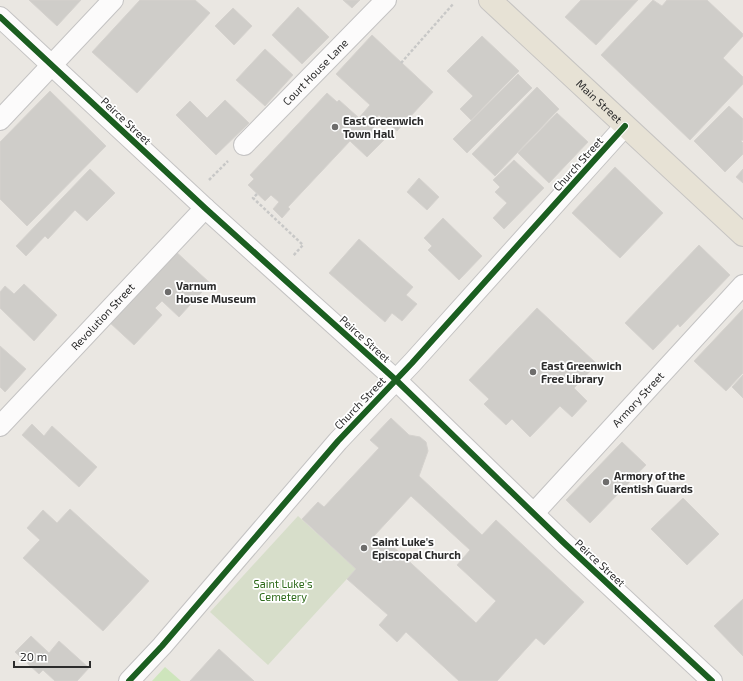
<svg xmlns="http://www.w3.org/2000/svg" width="743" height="681" font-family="'Exo 2',sans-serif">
  <rect width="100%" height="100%" fill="#eae7e2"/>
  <path fill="#cee5bc" d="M 165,667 L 181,681 L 152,681 Z"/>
  <path fill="#d7deca" d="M 298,516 L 356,569 L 268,665 L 210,612 Z"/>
  <g fill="#cfcdc9" stroke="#d5d2ce" fill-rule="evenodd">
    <path d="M 29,0 L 81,0 L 57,26 Z"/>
    <path d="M 140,0 L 195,0 L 210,13 L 137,93 L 92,52 Z"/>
    <path d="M 343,0 L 360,0 L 352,8 Z"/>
    <path d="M 581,0 L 638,0 L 596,45 L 565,17 Z"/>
    <path d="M 653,0 L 662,6 L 667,0 L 707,0 L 743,34 L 743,36 L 723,58 L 743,77 L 743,84 L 690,140 L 601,55 Z"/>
    <path d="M 298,7 L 329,37 L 302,64 L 272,35 Z"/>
    <path d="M 233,8 L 252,26 L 234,45 L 215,26 Z"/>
    <path d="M 372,35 L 433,92 L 397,131 L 379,115 L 373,122 L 376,125 L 372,129 L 384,140 L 367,157 L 350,141 L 288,207 L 290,209 L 282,218 L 273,209 L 279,202 L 271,195 L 265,201 L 248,185 L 254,179 L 250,175 L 327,93 L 337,102 L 339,100 L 359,118 L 370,105 L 336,74 Z"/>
    <path d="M 482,36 L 519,71 L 471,120 L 460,109 L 473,96 L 447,71 Z"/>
    <path d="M 265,49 L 293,75 L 265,106 L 236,80 Z"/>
    <path d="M 518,74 L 532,88 L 467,153 L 453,139 Z"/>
    <path d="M 537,87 L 559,109 L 495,176 L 472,154 Z"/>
    <path d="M 50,91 L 106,146 L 27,226 L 0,199 L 0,142 Z"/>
    <path d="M 225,100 L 249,123 L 216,155 L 176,115 L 190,101 L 207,118 Z"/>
    <path d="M 729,106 L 743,119 L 743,140 L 741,141 L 743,143 L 743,154 L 725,172 L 694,141 Z"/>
    <path d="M 557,113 L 588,142 L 549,183 L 518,153 Z"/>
    <path d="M 514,160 L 544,188 L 504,229 L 493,218 L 507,203 L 495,192 L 500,187 L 493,180 Z"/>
    <path d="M 615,167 L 663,213 L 620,258 L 572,213 Z"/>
    <path d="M 90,169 L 115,193 L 87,221 L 75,210 L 48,239 L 45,236 L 26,256 L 16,246 Z"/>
    <path d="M 743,169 L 743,183 L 736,177 Z"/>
    <path d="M 419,178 L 439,197 L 427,210 L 407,192 Z"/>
    <path d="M 443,218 L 482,256 L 459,280 L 428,250 L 432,246 L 424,238 Z"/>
    <path d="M 359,239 L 413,287 L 406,295 L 417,304 L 402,321 L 392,313 L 385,322 L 329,273 Z"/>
    <path d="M 699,245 L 730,275 L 680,327 L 678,324 L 653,350 L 625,323 Z"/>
    <path d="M 173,249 L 210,283 L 179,317 L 162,301 L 155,308 L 162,315 L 134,345 L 108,321 Z"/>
    <path d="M 24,284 L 57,315 L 34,341 L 0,308 L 0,292 L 5,286 L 14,294 Z"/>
    <path d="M 537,308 L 597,364 L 574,388 L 587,401 L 572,417 L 560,406 L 530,437 L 512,419 L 506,425 L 484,404 L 489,399 L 469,380 Z"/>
    <path d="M 743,309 L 743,373 L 726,391 L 694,361 Z"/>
    <path d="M 0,346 L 26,369 L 5,392 L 0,387 Z"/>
    <path d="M 743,375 L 743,398 L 732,387 Z"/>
    <path d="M 391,418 L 409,435 L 420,437 L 426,442 L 428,451 L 419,476 L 482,535 L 496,520 L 584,602 L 544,645 L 536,638 L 497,681 L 459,681 L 406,632 L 397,642 L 379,625 L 388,615 L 347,579 L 356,569 L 302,519 L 318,502 L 324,507 L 379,448 L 370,440 ZM 411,496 L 470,550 L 457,565 L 496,601 L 476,623 L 388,542 L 384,546 L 374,536 Z"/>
    <path d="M 32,424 L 44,436 L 52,426 L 97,467 L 79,487 L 22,435 Z"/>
    <path d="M 622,442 L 646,465 L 590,523 L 566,500 Z"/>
    <path d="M 683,498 L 719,534 L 687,565 L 651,529 Z"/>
    <path d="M 70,509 L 149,581 L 103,631 L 23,558 L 40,540 L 27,528 L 43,510 L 57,523 Z"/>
    <path d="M 743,599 L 743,656 L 714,626 Z"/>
    <path d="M 31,636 L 49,653 L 59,641 L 89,668 L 77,681 L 55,681 L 43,670 L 39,674 L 15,652 Z"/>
    <path d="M 219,649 L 254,681 L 190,681 Z"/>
  </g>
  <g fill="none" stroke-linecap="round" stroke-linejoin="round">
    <defs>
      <g id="street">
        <path d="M 0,17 L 205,208 L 396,380 L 563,542 L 712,681"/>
        <path d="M 0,120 L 113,0"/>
        <path id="s1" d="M 244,145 L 386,0"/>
        <path id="s2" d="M 0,426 L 205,208"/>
        <path id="s3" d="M 534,513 L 743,285"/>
        <path d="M 129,681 L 162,646 L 338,441 L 412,363 L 625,126"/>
      </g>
      <g id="primary">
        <path id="s4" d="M 490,0 L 743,235"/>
      </g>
    </defs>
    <use href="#street" stroke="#c4c3c3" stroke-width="22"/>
    <use href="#primary" stroke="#c6c4c2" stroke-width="24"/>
    <g stroke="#c8c8c7" stroke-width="2.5" stroke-dasharray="3 2" stroke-linecap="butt">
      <path d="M 401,63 L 454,3"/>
      <path d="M 209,180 L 228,161"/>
      <path d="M 257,194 L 253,198 L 303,245 L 293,256"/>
    </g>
    <use href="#street" stroke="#fcfbfb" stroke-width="20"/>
    <use href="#primary" stroke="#e7e2d5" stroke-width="22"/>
    <defs>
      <g id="cycleway">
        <path d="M 0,17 L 205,208 L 396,380 L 563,542 L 712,681"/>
        <path d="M 129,681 L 162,646 L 338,441 L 412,363 L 625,126"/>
      </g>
    </defs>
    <use href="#cycleway" stroke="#fff" stroke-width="8"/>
    <use href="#cycleway" stroke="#1b5e20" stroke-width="6"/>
  </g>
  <g fill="#6e6d6c" stroke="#fff" stroke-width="1.5">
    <circle cx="335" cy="127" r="4"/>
    <circle cx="168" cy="292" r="4"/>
    <circle cx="533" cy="372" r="4"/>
    <circle cx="606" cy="482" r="4"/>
    <circle cx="364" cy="548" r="4"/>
  </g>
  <g text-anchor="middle" stroke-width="3.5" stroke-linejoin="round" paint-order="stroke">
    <g font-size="11" fill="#2c2c2c" stroke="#fff">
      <text dy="4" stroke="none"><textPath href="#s1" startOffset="102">Court House Lane</textPath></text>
      <text dy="4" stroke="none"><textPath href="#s4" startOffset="149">Main Street</textPath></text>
      <text transform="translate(126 121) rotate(43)" y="4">Peirce Street</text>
      <text transform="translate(578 164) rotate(-48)" y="4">Church Street</text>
      <text dy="4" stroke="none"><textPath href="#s2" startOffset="150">Revolution Street</textPath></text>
      <text transform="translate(365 339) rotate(42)" y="4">Peirce Street</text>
      <text dy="4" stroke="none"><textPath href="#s3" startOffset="154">Armory Street</textPath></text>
      <text transform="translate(360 403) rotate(-46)" y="4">Church Street</text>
      <text transform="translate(600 563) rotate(43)" y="4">Peirce Street</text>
    </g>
    <g font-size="11" font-weight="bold" fill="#2c2c2c" stroke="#fff" text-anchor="start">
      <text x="343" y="125">East Greenwich<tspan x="343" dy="13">Town Hall</tspan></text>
      <text x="176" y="290">Varnum<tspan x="176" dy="13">House Museum</tspan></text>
      <text x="541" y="370">East Greenwich<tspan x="541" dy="13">Free Library</tspan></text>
      <text x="614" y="480">Armory of the<tspan x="614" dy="13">Kentish Guards</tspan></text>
      <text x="372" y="546">Saint Luke's<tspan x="372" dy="13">Episcopal Church</tspan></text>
    </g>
    <g font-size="11" fill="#2e6a1b" stroke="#fff">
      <text x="283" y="588">Saint Luke's<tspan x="283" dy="13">Cemetery</tspan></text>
    </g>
  </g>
  <path d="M14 661v6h76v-6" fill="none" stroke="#2c2c2c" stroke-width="2"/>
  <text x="20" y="661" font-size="12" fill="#2c2c2c" stroke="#ffffff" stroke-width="3" paint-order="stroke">20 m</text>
</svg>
